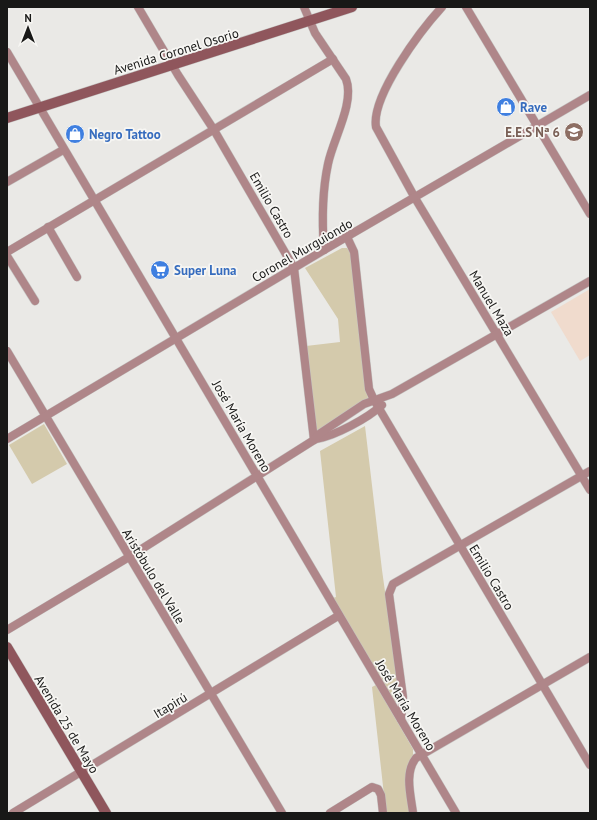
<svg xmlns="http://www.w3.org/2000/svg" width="597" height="820" font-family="'PT Sans',sans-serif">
  <rect width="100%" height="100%" fill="#eae9e6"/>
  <path fill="#f0dbcd" d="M 590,289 L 590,355 L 580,361 L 551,312 Z"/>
  <g fill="#d4caac">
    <path d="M 342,248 L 347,248 L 353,256 L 368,399 L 315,433 L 306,346 L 340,342 L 338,319 L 305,268 Z"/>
    <path d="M 44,424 L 67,464 L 32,484 L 9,445 Z"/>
    <path d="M 365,426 L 382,570 L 400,699 L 395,702 L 333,598 L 336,597 L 320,451 Z"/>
    <path d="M 376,685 L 413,749 L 413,755 L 409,764 L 410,813 L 386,813 L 372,687 Z"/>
  </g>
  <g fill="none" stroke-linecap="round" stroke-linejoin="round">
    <defs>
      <g id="street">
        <path d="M 138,7 L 178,75 L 214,130 L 294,268 L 314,440"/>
        <path d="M 304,7 L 315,33 L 346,79 C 355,103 333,139 328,164 C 322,192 322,222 324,250"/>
        <path d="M 442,7 C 421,30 371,96 376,127 L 415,198 L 590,490"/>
        <path d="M 466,7 L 590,214"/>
        <path d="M 7,52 L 456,813"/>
        <path d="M 7,182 L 63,150"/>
        <path d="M 48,227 L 77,277"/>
        <path d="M 347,237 L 354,252 L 369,389 L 374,400 L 590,765"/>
        <path d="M 7,252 L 333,59"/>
        <path d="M 7,256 L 35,301"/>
        <path d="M 7,351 L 282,813"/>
        <path d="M 7,439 L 324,250 L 590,95"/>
        <path d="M 316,439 C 335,436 368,418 382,405"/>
        <path d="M 7,630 L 129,557 L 314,440 L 319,434 L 364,404 L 392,394 L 590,281"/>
        <path d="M 401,719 L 403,697 L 389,594 L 393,584 L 590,471"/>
        <path d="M 13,813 L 338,616"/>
        <path d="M 330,813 L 372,787 L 378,789 L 381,795 L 383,813"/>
        <path d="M 413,813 C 411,796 404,773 416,758 L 590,657"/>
      </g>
      <g id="secondary">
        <path d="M 7,118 L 352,7"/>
        <path d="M 7,647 L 106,813"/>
      </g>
    </defs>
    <use href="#street" stroke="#c4c3c1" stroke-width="9"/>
    <use href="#secondary" stroke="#c4c3c1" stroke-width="11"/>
    <use href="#street" stroke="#af8689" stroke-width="8"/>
    <use href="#secondary" stroke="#8f565c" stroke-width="10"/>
  </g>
  <defs>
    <symbol id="shop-disc" viewBox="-11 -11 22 22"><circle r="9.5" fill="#3f7fe0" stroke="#f7f6f3"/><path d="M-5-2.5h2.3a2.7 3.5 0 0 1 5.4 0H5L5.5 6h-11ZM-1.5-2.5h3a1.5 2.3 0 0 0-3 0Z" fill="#fff"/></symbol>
    <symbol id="school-disc" viewBox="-11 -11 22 22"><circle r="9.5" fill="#8d6e63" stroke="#f7f6f3"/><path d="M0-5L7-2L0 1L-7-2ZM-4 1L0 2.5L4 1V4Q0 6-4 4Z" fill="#fff"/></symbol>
    <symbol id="supermarket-disc" viewBox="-11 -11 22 22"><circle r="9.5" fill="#3f7fe0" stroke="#f7f6f3"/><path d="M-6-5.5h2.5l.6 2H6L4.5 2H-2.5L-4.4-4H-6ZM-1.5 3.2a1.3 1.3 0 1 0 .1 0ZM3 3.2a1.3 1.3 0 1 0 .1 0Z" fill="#fff"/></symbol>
  </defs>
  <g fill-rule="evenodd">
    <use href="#shop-disc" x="495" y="96" width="22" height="22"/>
    <use href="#school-disc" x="563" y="121" width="22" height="22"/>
    <use href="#shop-disc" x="64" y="123" width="22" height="22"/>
    <use href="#supermarket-disc" x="149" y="259" width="22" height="22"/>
  </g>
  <g text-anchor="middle" stroke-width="3.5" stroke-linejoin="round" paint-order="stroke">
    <g font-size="13" fill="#181817" stroke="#f7f6f3">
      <text transform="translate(176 51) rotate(-17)" y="5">Avenida Coronel Osorio</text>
      <text transform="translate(272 205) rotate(60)" y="5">Emilio Castro</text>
      <text transform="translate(302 250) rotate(-30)" y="5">Coronel Murguiondo</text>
      <text transform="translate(492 303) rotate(59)" y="5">Manuel Maza</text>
      <text transform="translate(242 426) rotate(60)" y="5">José María Moreno</text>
      <text transform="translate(154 576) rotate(59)" y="5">Aristóbulo del Valle</text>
      <text transform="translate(492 577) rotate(59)" y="5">Emilio Castro</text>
      <text transform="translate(170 705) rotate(-31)" y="5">Itapirú</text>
      <text transform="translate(406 705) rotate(59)" y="5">José María Moreno</text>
      <text transform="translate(67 724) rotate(59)" y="5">Avenida 25 de Mayo</text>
    </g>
    <g font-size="13" font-weight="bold" fill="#366cbe" stroke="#f7f6f3" text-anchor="start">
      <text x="520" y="112">Rave</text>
      <text x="89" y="139">Negro Tattoo</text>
      <text x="174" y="275">Super Luna</text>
    </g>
    <g font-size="13" font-weight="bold" fill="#785e54" stroke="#f7f6f3" text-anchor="end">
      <text x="560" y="137">E.E.S Nª 6</text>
    </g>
  </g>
  <rect width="597" height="820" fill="none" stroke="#181817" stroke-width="16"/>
  <g transform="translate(28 28)" stroke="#f7f6f3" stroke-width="3" paint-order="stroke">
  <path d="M0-3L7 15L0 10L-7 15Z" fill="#181817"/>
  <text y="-6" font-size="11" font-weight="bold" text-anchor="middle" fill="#181817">N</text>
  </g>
</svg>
